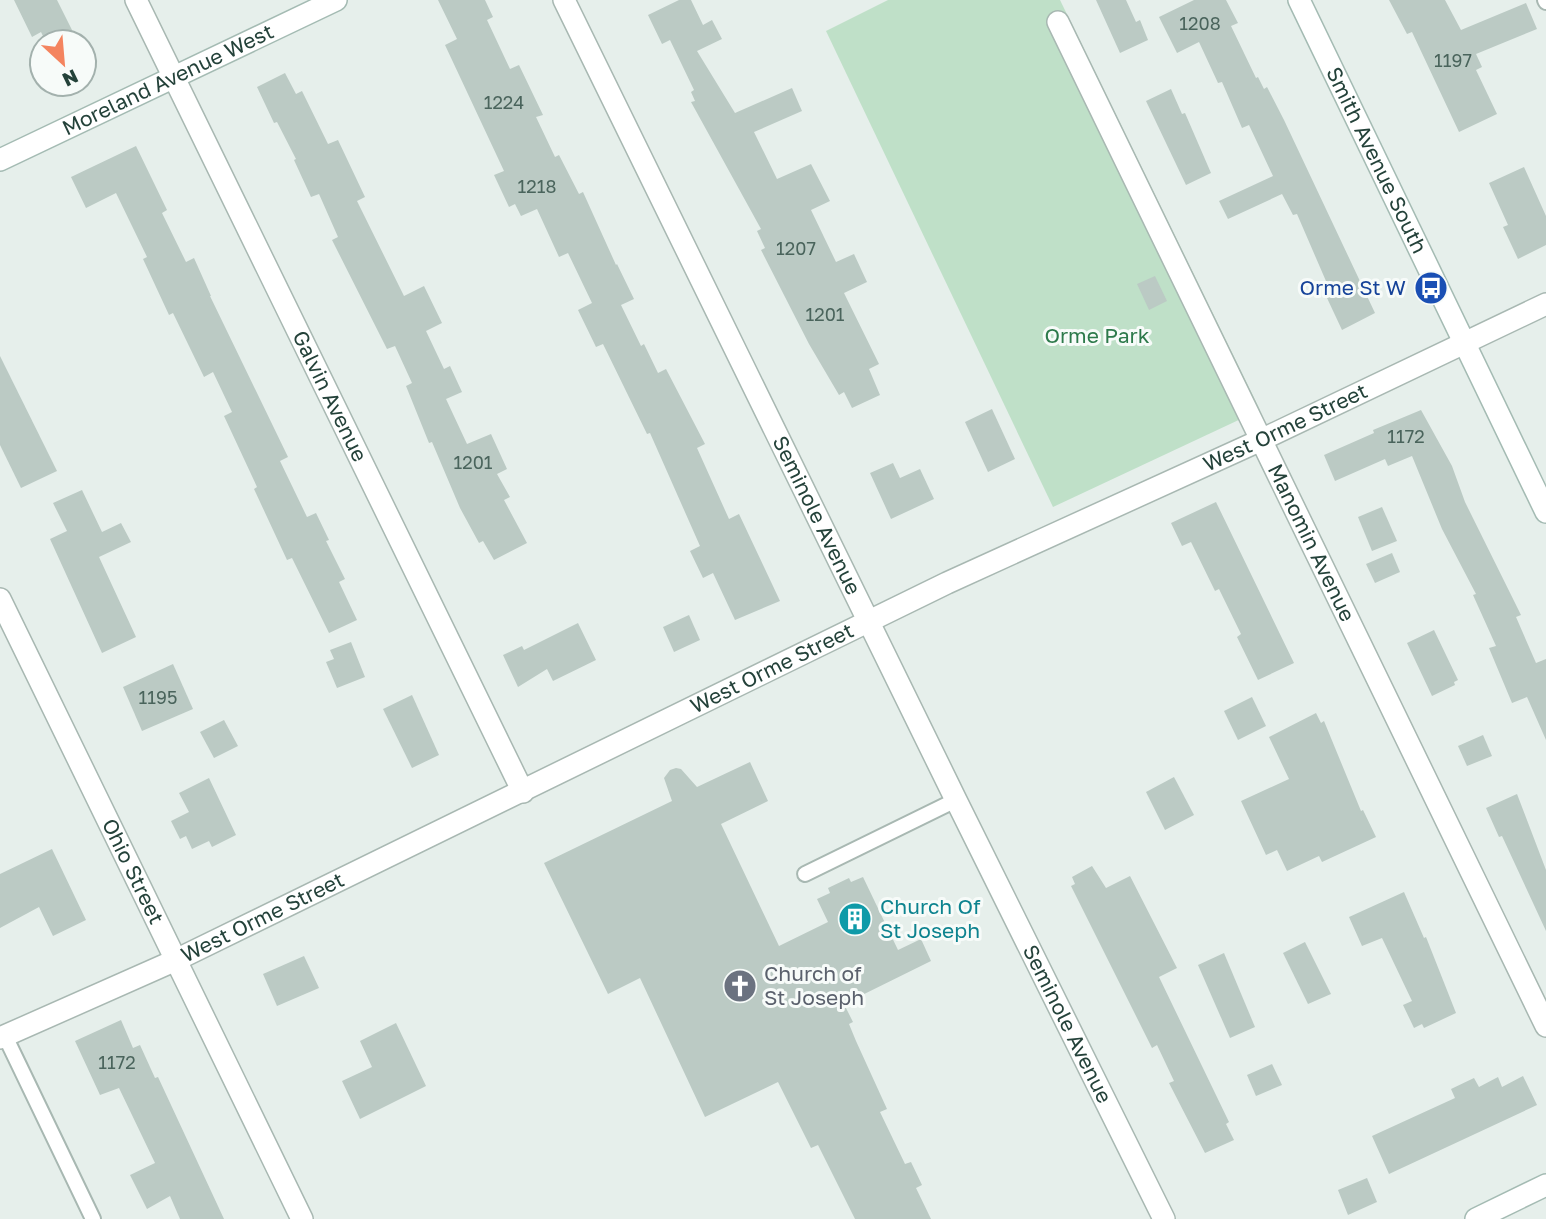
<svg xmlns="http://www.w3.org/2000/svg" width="1546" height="1219" font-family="'Golos Text',sans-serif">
  <rect width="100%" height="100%" fill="#e6efeb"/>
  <path fill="#bfe0c8" d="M 888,0 L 1060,0 L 1260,410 L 1053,507 L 826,31 Z"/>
  <g fill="#bbcac4">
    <path d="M 14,0 L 57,0 L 78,42 L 46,42 L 41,32 L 32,37 Z"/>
    <path d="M 438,0 L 485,0 L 493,17 L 487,20 L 510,69 L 519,65 L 543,115 L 536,117 L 555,157 L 559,155 L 579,194 L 583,192 L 616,265 L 617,264 L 634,299 L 621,305 L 641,346 L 644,344 L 658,373 L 666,369 L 705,444 L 697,448 L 729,519 L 739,514 L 780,601 L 735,620 L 713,573 L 703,578 L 690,551 L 700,546 L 650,433 L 647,434 L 603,344 L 596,347 L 578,310 L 592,303 L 568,253 L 559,257 L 537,209 L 521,216 L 515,204 L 509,207 L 494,175 L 504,171 L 445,45 L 457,39 Z"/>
    <path d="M 679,0 L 691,0 L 703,25 L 712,20 L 722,39 L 697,51 L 735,113 L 792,88 L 802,111 L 754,132 L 777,179 L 811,164 L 830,201 L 811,210 L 836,262 L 854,254 L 867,282 L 844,293 L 879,364 L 869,369 L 880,395 L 852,408 L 844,392 L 839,395 L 809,344 L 761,250 L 765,248 L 757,231 L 761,229 L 691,102 L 695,101 L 691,92 L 694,90 L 670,40 L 662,44 L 648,15 Z"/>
    <path d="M 1096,0 L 1126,0 L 1136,22 L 1140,20 L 1148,40 L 1120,53 Z"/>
    <path d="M 1194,0 L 1226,0 L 1238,23 L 1231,26 L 1256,78 L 1258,77 L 1264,89 L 1267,87 L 1284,120 L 1375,313 L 1342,330 L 1327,298 L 1332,295 L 1297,214 L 1293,215 L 1282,194 L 1228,219 L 1219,201 L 1273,176 L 1249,125 L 1242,128 L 1222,82 L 1218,83 L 1199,42 L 1177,53 L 1159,17 Z"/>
    <path d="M 1389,0 L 1445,0 L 1461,30 L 1526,3 L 1537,29 L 1476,54 L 1482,67 L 1476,70 L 1497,114 L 1459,132 L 1412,32 L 1407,34 Z"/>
    <path d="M 285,73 L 296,94 L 302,91 L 328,144 L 338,140 L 365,197 L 357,201 L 404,296 L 424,286 L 442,323 L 426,331 L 444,369 L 450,366 L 462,392 L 446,399 L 467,444 L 491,434 L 507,469 L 497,474 L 510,497 L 504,500 L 527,543 L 494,560 L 483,541 L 479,543 L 460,508 L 432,442 L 429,443 L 406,386 L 412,383 L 395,346 L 387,349 L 332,240 L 338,237 L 319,194 L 311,197 L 294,160 L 296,159 L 277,122 L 274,123 L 257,87 Z"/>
    <path d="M 1171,89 L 1182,114 L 1185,113 L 1211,173 L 1186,185 L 1146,101 Z"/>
    <path d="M 136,146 L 167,210 L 162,213 L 186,262 L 194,258 L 211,296 L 210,296 L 288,457 L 280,461 L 307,517 L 316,513 L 329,540 L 326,541 L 345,579 L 339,582 L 357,620 L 329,633 L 292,558 L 287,560 L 254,489 L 257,487 L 224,416 L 232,412 L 213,372 L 204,377 L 173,313 L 169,315 L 143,259 L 147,257 L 116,193 L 86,208 L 71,177 Z"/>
    <path d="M 1524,167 L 1546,216 L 1546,245 L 1518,259 L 1503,227 L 1508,225 L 1489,183 Z"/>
    <path d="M 1155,276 L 1167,301 L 1149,310 L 1137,284 Z"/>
    <path d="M 0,356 L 57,471 L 21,488 L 0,445 Z"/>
    <path d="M 992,409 L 1015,459 L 988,472 L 965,422 Z"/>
    <path d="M 1421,410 L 1452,466 L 1465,502 L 1521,615 L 1516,617 L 1536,663 L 1546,659 L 1546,740 L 1527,697 L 1512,703 L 1489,648 L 1496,646 L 1473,595 L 1476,594 L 1442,529 L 1412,456 L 1388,466 L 1385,459 L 1335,481 L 1324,455 L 1374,433 L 1373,430 Z"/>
    <path d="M 893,463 L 900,478 L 920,469 L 934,499 L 891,519 L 870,473 Z"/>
    <path d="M 82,490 L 102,532 L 121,523 L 131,542 L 99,557 L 136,637 L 102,653 L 50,539 L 67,531 L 53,503 Z"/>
    <path d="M 1216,502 L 1294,663 L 1258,680 L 1237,637 L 1241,634 L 1219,589 L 1215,591 L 1191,542 L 1182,546 L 1171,523 Z"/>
    <path d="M 1382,507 L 1397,541 L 1372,551 L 1358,517 Z"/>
    <path d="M 1392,553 L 1400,572 L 1375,583 L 1366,564 Z"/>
    <path d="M 689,615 L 700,640 L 674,652 L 663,627 Z"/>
    <path d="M 578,623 L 596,660 L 553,681 L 547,669 L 518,687 L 503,655 L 522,646 L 524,650 Z"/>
    <path d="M 1434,630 L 1458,680 L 1454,682 L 1455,685 L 1432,696 L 1407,643 Z"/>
    <path d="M 351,642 L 365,677 L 337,688 L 326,662 L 334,659 L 330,650 Z"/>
    <path d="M 173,664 L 193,709 L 142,731 L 123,687 Z"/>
    <path d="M 412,695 L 439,755 L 412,768 L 383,709 Z"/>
    <path d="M 1252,697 L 1266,726 L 1238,740 L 1224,711 Z"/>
    <path d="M 1316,713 L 1321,723 L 1324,721 L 1361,811 L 1363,810 L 1376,837 L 1322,862 L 1319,856 L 1287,871 L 1277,850 L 1266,855 L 1241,801 L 1289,779 L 1269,737 Z"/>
    <path d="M 224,720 L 238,746 L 214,758 L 200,732 Z"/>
    <path d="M 1483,735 L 1492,756 L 1467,766 L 1458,746 Z"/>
    <path d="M 750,762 L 768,801 L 721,824 L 779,946 L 828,922 L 817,899 L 830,893 L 828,888 L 849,878 L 851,882 L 863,877 L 898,950 L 921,939 L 931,961 L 844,1004 L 853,1022 L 849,1024 L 856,1041 L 887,1109 L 880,1112 L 905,1164 L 911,1162 L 922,1185 L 916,1188 L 931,1219 L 855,1219 L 818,1145 L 811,1148 L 778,1082 L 705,1117 L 640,978 L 608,994 L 544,863 L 672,801 L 664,778 L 670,770 L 676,768 L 681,769 L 697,787 Z"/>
    <path d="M 1174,777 L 1194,815 L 1165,830 L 1146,792 Z"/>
    <path d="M 209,778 L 236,835 L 212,847 L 209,841 L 192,849 L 186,836 L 180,839 L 171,821 L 189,812 L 179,793 Z"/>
    <path d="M 1517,794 L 1546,870 L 1546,931 L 1502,836 L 1499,837 L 1486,808 Z"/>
    <path d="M 52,849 L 86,920 L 53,936 L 39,907 L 0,928 L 0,874 Z"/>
    <path d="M 1092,866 L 1106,888 L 1130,876 L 1177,968 L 1159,977 L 1229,1122 L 1226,1124 L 1234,1140 L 1205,1153 L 1169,1083 L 1174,1081 L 1157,1045 L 1152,1048 L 1071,886 L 1075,884 L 1072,877 Z"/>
    <path d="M 1404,892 L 1424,938 L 1426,937 L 1456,1013 L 1424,1028 L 1422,1024 L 1414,1028 L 1403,1005 L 1412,1001 L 1382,938 L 1362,946 L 1349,917 Z"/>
    <path d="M 1305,942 L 1331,994 L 1308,1004 L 1283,953 Z"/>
    <path d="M 1224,953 L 1255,1027 L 1230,1038 L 1198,965 Z"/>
    <path d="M 304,956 L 319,988 L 277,1006 L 263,974 Z"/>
    <path d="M 121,1020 L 133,1048 L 140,1045 L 155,1078 L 158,1077 L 224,1219 L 180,1219 L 170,1196 L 147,1209 L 130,1175 L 155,1163 L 119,1088 L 100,1095 L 75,1041 Z"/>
    <path d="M 396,1023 L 426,1086 L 360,1119 L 342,1081 L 372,1067 L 360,1041 Z"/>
    <path d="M 1272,1064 L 1282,1085 L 1256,1096 L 1247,1075 Z"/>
    <path d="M 1523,1076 L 1537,1105 L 1389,1174 L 1372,1136 L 1455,1098 L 1451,1089 L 1474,1078 L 1479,1087 L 1498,1077 L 1502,1087 Z"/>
    <path d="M 1367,1178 L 1377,1202 L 1348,1215 L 1338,1190 Z"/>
  </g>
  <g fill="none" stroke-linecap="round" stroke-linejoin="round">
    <defs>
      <g id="lane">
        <path d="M 1545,0 L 1546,2"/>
        <path d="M 805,874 L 956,800"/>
        <path d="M 5,1036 L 93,1219"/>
      </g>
      <g id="street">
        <path id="s1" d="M 136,0 L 523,792"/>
        <path id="s2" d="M 564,0 L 956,800 L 1164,1219"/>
        <path id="s3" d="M 1058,22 L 1546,1026"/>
        <path id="s4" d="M 0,599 L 302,1219"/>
        <path id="s5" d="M 0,1038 L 176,960 L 947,583 L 1261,440 L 1546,304"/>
      </g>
      <g id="secondary">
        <path id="s6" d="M 1299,0 L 1546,512"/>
        <path id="s7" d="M 0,160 L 336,0"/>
        <path d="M 1476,1219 L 1546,1185"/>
      </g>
    </defs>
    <use href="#lane" stroke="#a8b8b2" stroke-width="18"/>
    <use href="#street" stroke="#a8b8b2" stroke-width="24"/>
    <use href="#secondary" stroke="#a4bbb3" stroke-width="24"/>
    <use href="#lane" stroke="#fff" stroke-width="14"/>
    <use href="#street" stroke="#fff" stroke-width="21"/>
    <use href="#secondary" stroke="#fff" stroke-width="21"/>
  </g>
  <defs>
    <symbol id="bus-disc" viewBox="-11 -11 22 22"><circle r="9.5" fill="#1a4fb4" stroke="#f7fbf9"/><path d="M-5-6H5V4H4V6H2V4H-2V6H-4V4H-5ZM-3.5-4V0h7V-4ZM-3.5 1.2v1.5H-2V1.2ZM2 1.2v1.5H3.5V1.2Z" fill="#fff"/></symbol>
    <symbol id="building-disc" viewBox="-11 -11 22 22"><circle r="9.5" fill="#0f9aa8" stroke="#f7fbf9"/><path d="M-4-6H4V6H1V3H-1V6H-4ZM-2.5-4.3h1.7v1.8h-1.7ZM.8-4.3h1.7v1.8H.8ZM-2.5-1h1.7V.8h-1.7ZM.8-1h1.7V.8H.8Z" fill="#fff"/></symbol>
    <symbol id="church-disc" viewBox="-11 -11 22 22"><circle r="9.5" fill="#6b7280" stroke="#f7fbf9"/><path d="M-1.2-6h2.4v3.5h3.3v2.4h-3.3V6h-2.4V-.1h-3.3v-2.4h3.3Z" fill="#fff"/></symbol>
  </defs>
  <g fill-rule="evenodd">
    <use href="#bus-disc" x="1412" y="269" width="38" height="38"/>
    <use href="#building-disc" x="836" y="900" width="38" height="38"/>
    <use href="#church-disc" x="721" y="967" width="38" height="38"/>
  </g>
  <g text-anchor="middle" stroke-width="6" stroke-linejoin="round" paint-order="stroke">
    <g font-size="18" fill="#4a645c">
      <text x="1200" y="30">1208</text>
      <text x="1453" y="67">1197</text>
      <text x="504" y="109">1224</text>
      <text x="537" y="193">1218</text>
      <text x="796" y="255">1207</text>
      <text x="825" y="321">1201</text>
      <text x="1406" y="443">1172</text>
      <text x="473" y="469">1201</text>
      <text x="158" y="704">1195</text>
      <text x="117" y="1069">1172</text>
    </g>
    <g font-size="21" fill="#24423a" stroke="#f7fbf9">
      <text dy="7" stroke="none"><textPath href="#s7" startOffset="186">Moreland Avenue West</textPath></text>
      <text dy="7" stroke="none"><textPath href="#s6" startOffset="178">Smith Avenue South</textPath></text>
      <text dy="7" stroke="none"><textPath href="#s1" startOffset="441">Galvin Avenue</textPath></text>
      <text dy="7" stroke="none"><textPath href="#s5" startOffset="1423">West Orme Street</textPath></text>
      <text dy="7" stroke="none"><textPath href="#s2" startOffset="574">Seminole Avenue</textPath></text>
      <text dy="7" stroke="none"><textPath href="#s3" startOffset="579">Manomin Avenue</textPath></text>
      <text dy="7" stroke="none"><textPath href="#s5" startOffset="856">West Orme Street</textPath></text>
      <text dy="7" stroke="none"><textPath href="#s4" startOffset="303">Ohio Street</textPath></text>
      <text dy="7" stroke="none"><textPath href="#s5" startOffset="289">West Orme Street</textPath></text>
      <text dy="7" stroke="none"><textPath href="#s2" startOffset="1141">Seminole Avenue</textPath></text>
    </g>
    <g font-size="21" fill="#164399" stroke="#f7fbf9" text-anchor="end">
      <text x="1406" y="295">Orme St W</text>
    </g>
    <g font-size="21" fill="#2d7a4b" stroke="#f7fbf9">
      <text x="1097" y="343">Orme Park</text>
    </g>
    <g font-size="21" fill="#0d838f" stroke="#f7fbf9" text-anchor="start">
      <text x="880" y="914">Church Of<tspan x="880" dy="24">St Joseph</tspan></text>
    </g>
    <g font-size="21" fill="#5b616d" stroke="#f7fbf9" text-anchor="start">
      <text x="764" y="981">Church of<tspan x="764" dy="24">St Joseph</tspan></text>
    </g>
  </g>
  <g transform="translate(63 63) rotate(154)"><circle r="33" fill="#f7fbf9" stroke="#a3b1ad" stroke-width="2"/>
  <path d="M0-5L12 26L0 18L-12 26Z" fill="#f4845f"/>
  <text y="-10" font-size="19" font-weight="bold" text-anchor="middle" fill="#24423a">N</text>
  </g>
</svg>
